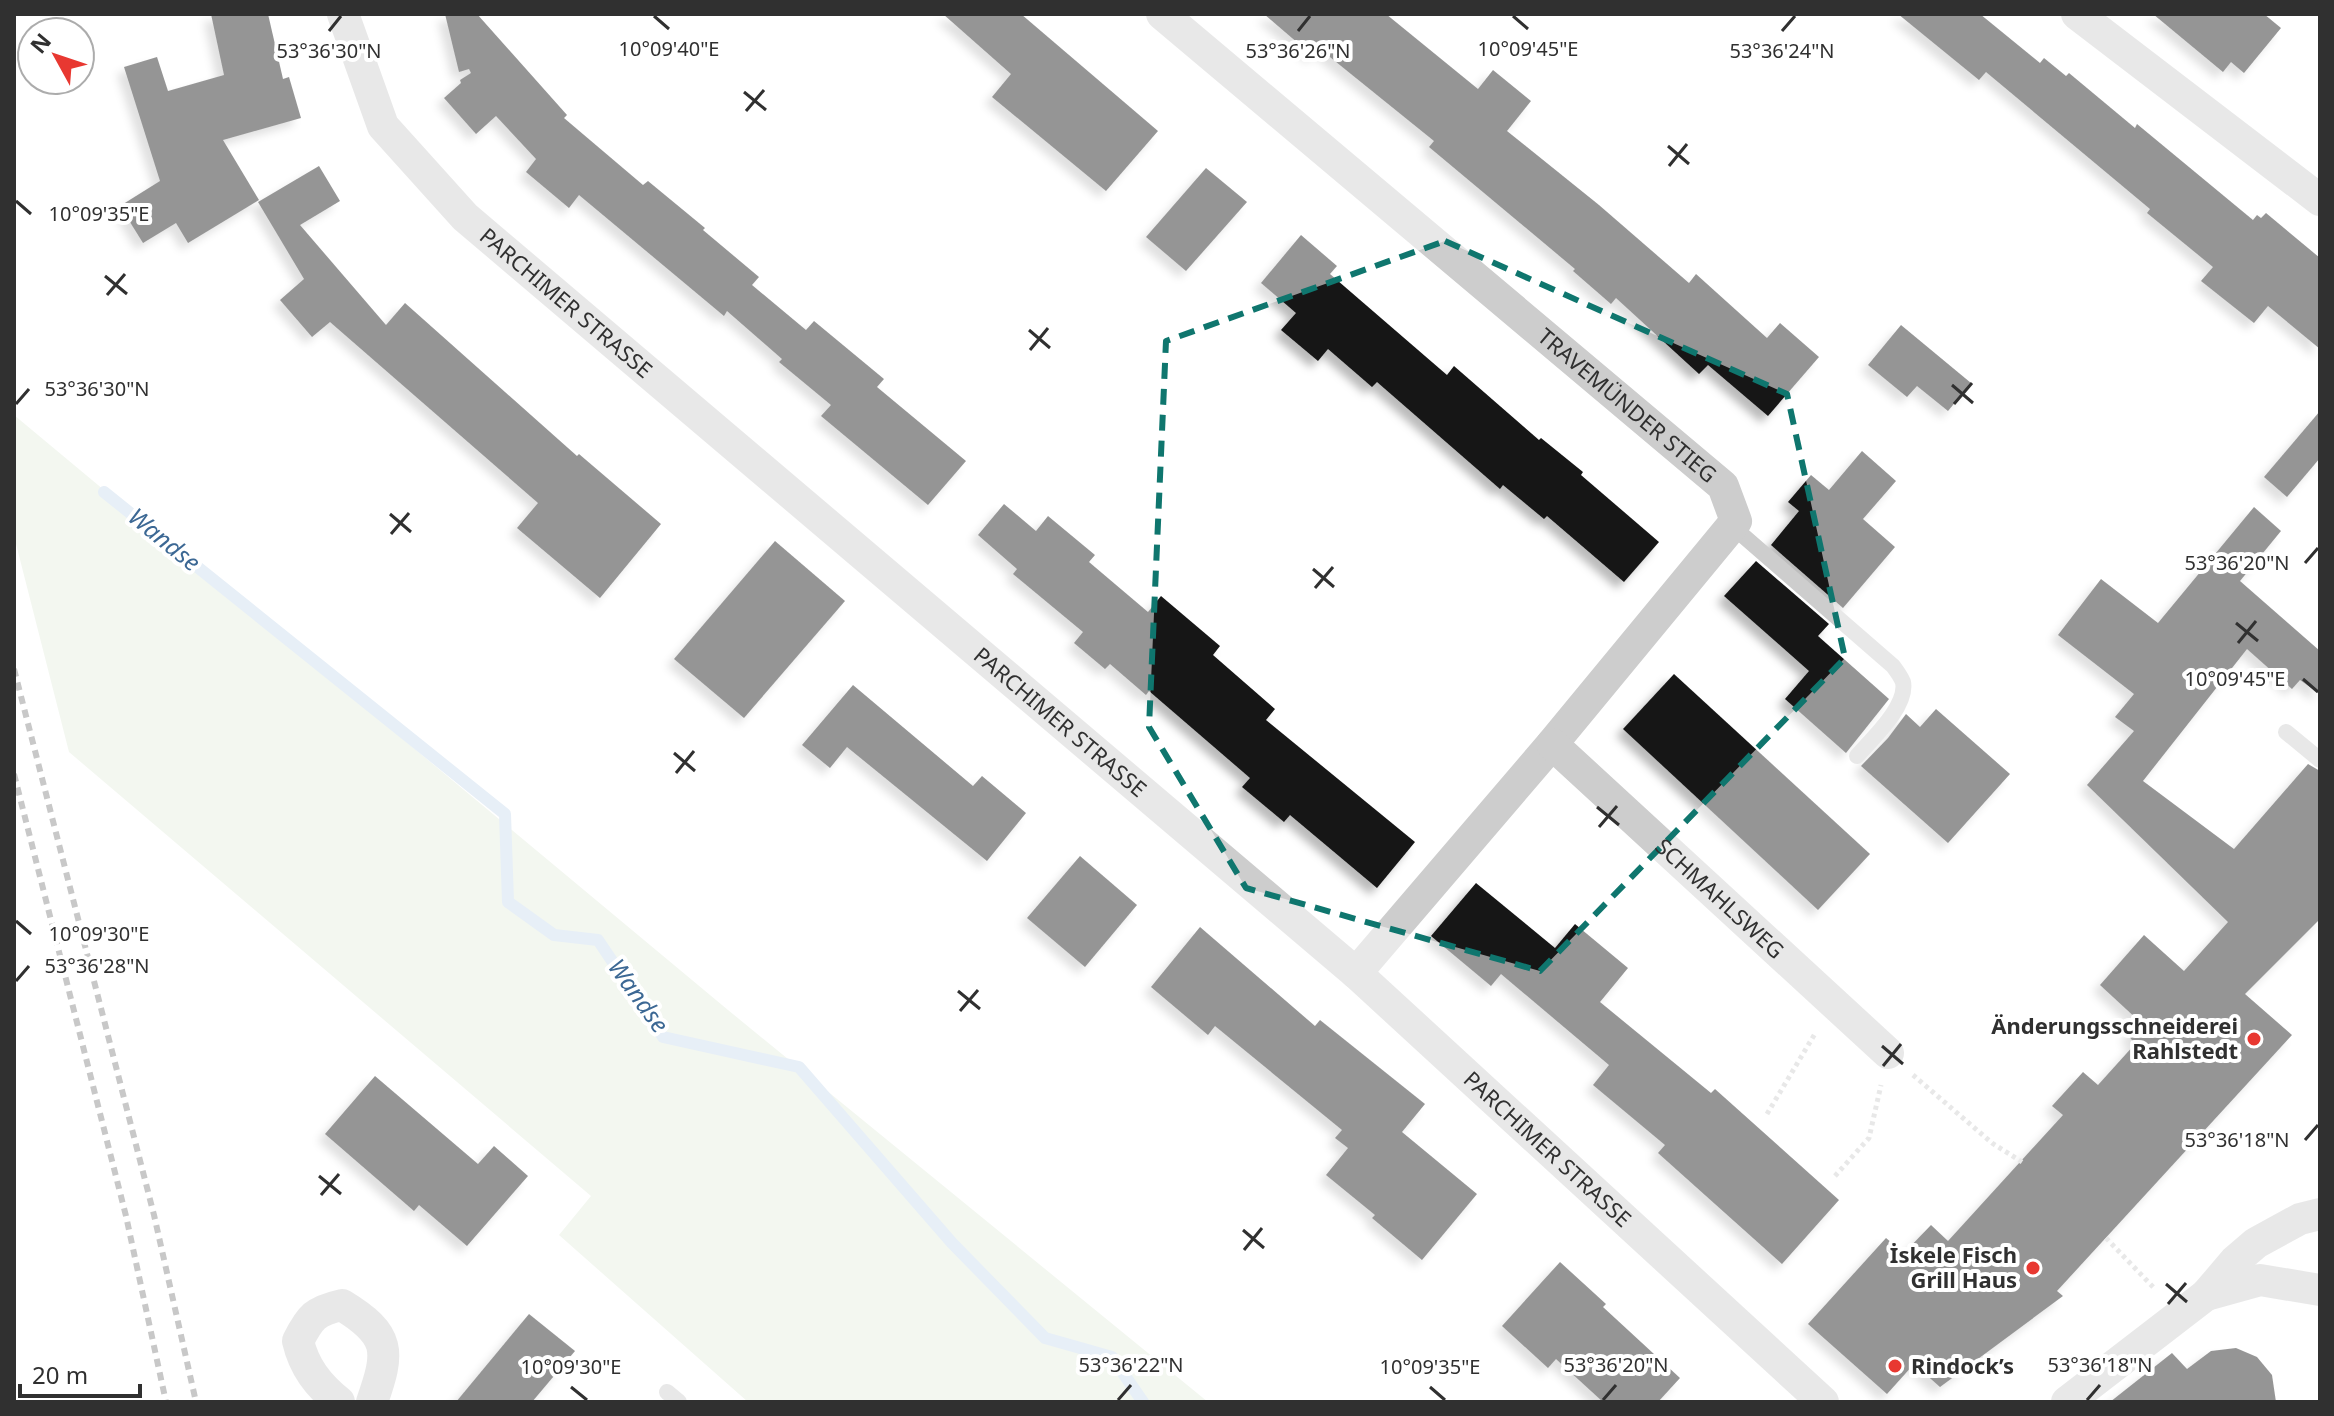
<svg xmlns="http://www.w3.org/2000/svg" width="2334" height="1416" font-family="'Noto Sans',sans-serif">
  <defs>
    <filter id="shadow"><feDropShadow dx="-7" dy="7" stdDeviation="4" flood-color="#0004"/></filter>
  </defs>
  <rect width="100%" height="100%" fill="#fff"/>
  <path fill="#e4edde" d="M 14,415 L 728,1010 L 1208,1402 L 748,1402 L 559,1235 L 591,1196 L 69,752 L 14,536 Z"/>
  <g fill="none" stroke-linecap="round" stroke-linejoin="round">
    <path stroke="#cadbed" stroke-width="12" d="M 104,492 L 505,814 L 508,902 L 554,935 L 598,940 L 663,1037 L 799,1067 L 952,1243 L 1045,1338 L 1112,1357 L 1143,1402"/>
  </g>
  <g fill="#171717" filter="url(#shadow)">
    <path d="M 211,14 L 268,14 L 283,79 L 289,77 L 301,118 L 223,140 L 259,200 L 188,243 L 176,223 L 143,243 L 120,206 L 160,181 L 124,67 L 157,57 L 168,91 L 224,75 Z"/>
    <path d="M 445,14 L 477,14 L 567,115 L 564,118 L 643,185 L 648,181 L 705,228 L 703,230 L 759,277 L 752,285 L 806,330 L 814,321 L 884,379 L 877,387 L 966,461 L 928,505 L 821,416 L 831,405 L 779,362 L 782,359 L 727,311 L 724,316 L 579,195 L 569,208 L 526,172 L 536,159 L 496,116 L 476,134 L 444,98 L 461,83 L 460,80 L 471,73 L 469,69 L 459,72 Z"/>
    <path d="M 943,14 L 1021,14 L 1158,131 L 1106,191 L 992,97 L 1011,74 Z"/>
    <path d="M 1264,14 L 1386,14 L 1478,89 L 1493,70 L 1531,101 L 1507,131 L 1599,205 L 1689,283 L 1696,274 L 1767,338 L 1780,323 L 1819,357 L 1768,416 L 1708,365 L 1699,374 L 1616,298 L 1611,304 L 1573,271 L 1575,269 L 1429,147 L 1434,141 L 1320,49 L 1313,56 Z"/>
    <path d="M 1898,14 L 1980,14 L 2040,63 L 2044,58 L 2066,76 L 2069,73 L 2135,128 L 2137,124 L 2253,220 L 2257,215 L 2261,218 L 2266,213 L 2320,258 L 2320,349 L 2268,306 L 2254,323 L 2201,281 L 2213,267 L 2147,213 L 2150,209 L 1986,72 L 1979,80 Z"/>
    <path d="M 2153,14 L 2264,14 L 2281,28 L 2244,73 L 2231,62 L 2223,72 Z"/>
    <path d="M 319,166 L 340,201 L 300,225 L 386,325 L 405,303 L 577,456 L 579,454 L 661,524 L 600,598 L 517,528 L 538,503 L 330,322 L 312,337 L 280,300 L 304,279 L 258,202 Z"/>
    <path d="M 1206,168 L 1247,202 L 1186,271 L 1146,237 Z"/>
    <path d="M 1301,235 L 1337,266 L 1330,274 L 1447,375 L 1454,366 L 1539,440 L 1541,438 L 1583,472 L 1581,475 L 1659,542 L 1624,582 L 1547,516 L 1544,519 L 1503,485 L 1500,489 L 1377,382 L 1372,387 L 1328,349 L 1318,361 L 1281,330 L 1296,313 L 1261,283 Z"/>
    <path d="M 1901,325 L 1971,383 L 1948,411 L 1917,386 L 1907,397 L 1868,365 Z"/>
    <path d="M 2320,411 L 2320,458 L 2287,497 L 2264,477 Z"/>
    <path d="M 1862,451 L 1896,481 L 1863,519 L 1895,547 L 1843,608 L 1771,545 L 1799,511 L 1788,502 L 1811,475 L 1829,490 Z"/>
    <path d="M 1004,504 L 1036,531 L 1048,516 L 1095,555 L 1089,562 L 1148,612 L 1161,596 L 1220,646 L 1213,655 L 1275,709 L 1266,720 L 1415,842 L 1377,888 L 1290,815 L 1284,822 L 1242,787 L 1250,778 L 1149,691 L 1146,695 L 1110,664 L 1105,669 L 1074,643 L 1083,632 L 1013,574 L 1017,569 L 978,535 Z"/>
    <path d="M 2254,507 L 2281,531 L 2240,581 L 2320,651 L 2320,694 L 2300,680 L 2292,689 L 2247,649 L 2143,781 L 2234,849 L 2308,764 L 2320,771 L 2320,919 L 2245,994 L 2292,1035 L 2057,1291 L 2063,1296 L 1940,1387 L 1914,1364 L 1887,1394 L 1808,1324 L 1886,1238 L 1904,1253 L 1931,1225 L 1948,1241 L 2063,1115 L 2052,1106 L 2083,1072 L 2098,1085 L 2135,1044 L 2128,1035 L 2139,1021 L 2100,985 L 2144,935 L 2184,971 L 2228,922 L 2087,785 L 2134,731 L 2115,717 L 2134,694 L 2058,635 L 2101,579 L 2158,623 Z"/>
    <path d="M 775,541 L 845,601 L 744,718 L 674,659 Z"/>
    <path d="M 1756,561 L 1829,624 L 1818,636 L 1889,699 L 1846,753 L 1785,699 L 1809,671 L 1724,596 Z"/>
    <path d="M 1674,674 L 1870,854 L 1818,910 L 1623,729 Z"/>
    <path d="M 853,685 L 973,786 L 982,776 L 1026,813 L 987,861 L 847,747 L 830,768 L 802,745 Z"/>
    <path d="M 1936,709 L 2010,774 L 1948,843 L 1861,766 L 1888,738 L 1906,714 L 1920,727 Z"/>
    <path d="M 1080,856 L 1137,905 L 1085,967 L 1027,918 Z"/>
    <path d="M 1476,883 L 1555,948 L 1575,924 L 1628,968 L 1600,1002 L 1711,1093 L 1715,1089 L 1839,1200 L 1782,1264 L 1658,1153 L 1665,1145 L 1593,1085 L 1609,1065 L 1501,974 L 1491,986 L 1431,936 Z"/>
    <path d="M 1200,927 L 1315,1026 L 1320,1020 L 1425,1104 L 1402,1132 L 1477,1194 L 1422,1260 L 1372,1218 L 1375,1215 L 1326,1175 L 1348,1148 L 1335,1138 L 1342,1130 L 1215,1026 L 1208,1035 L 1151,987 Z"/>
    <path d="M 375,1076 L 478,1164 L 494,1146 L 528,1176 L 467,1246 L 419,1205 L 414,1211 L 325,1134 Z"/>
    <path d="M 1560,1262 L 1606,1304 L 1603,1307 L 1680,1378 L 1658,1402 L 1603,1402 L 1556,1359 L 1548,1368 L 1502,1326 Z"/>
    <path d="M 529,1314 L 575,1351 L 532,1402 L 456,1402 Z"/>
    <path d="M 2236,1348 L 2257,1357 L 2272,1375 L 2276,1402 L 2110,1402 L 2172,1353 L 2187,1369 L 2211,1351 Z"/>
  </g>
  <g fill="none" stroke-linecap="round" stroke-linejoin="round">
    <g stroke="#cdcdcd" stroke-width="5" stroke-dasharray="4 4" stroke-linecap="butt">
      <path d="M 1913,1075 L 1992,1143 L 2022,1162"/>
      <path d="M 1767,1114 L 1816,1032"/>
      <path d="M 1835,1176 L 1869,1138 L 1881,1085"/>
      <path d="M 2106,1238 L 2155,1289"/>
    </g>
    <g stroke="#cdcdcd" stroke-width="16">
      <path d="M 1732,526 L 1893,666 C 1896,670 1901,677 1903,682 C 1908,706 1872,739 1857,756"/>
      <path d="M 2286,732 L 2320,760"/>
      <path d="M 667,1392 L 679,1402"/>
    </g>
    <g stroke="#cdcdcd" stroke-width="32">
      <path id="s1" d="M 343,14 L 383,126 L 465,217 L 1356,973 L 1823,1402"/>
      <path id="s2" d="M 1162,14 L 1723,486 L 1736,521 L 1552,744 L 1356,973"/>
      <path d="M 2077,14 L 2320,200"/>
      <path id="s3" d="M 1552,744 L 1888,1053"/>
      <path d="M 2206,1295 L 2260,1280 L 2320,1290"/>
      <path d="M 339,1402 C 318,1385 304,1367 298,1341 C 310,1317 315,1311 342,1305 C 391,1335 390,1351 372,1402"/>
      <path d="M 2067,1402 L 2206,1295 L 2235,1261 L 2256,1243 L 2300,1219 L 2320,1214"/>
    </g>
    <g stroke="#858585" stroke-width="6" stroke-dasharray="8 6" stroke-linecap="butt">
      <path d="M 14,669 L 154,1215 L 196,1402"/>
      <path d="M 14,774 L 126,1216 L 166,1402"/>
    </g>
  </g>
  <path d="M0 0H2334V1416H0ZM 1445,241 L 1787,394 L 1845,658 L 1540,971 L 1246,888 L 1149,727 L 1166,341 Z" fill="#fff" fill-opacity=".55" fill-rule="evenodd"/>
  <path fill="none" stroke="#0f766e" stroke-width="6" stroke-dasharray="16 10" stroke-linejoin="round" d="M 1445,241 L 1787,394 L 1845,658 L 1540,971 L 1246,888 L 1149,727 L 1166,341 Z"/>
  <path fill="none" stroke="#303030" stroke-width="3" d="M 654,16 L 669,29M 1513,16 L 1528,29M 329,31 L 341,16M 1298,31 L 1310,16M 1782,31 L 1795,16M 744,92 L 766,110M 746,111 L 764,90M 1668,146 L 1689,164M 1669,166 L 1687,144M 16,201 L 31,214M 105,276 L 127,294M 107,295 L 125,274M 1029,330 L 1050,348M 1030,350 L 1048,328M 1952,385 L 1973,403M 16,404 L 29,389M 1954,404 L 1972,383M 390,514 L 411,532M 391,534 L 409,513M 2305,563 L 2318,548M 1313,569 L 1334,587M 1315,588 L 1333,567M 2236,623 L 2258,641M 2238,643 L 2256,621M 2303,679 L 2318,692M 674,753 L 695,771M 676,773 L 694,751M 1597,807 L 1619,825M 1599,827 L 1617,806M 16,921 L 31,934M 16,981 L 29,966M 958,991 L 980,1009M 960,1011 L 978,990M 1882,1046 L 1903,1064M 1883,1066 L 1901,1044M 2305,1140 L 2318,1125M 319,1176 L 341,1194M 321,1195 L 339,1174M 1243,1230 L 1264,1248M 1244,1250 L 1262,1228M 2166,1284 L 2187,1302M 2168,1304 L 2186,1283M 571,1387 L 587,1400M 1430,1387 L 1445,1400M 1118,1400 L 1131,1385M 1603,1400 L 1616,1385M 2087,1400 L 2100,1385"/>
  <g fill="#e83831" stroke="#fff" stroke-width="3">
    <circle cx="2254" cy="1039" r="8"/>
    <circle cx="2033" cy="1268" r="8"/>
    <circle cx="1895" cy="1366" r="8"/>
  </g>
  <g text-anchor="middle" stroke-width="8" stroke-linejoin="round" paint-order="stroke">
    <g font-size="22" fill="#303030" stroke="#fff">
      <text dy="8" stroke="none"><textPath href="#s1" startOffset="374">PARCHIMER STRASSE</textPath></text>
      <text dy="8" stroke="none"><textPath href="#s2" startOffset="608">TRAVEMÜNDER STIEG</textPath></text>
      <text dy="8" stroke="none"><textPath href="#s1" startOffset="1022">PARCHIMER STRASSE</textPath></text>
      <text dy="8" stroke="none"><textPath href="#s3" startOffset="228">SCHMAHLSWEG</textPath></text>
      <text dy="8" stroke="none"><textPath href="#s1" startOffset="1670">PARCHIMER STRASSE</textPath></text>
    </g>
    <g font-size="22" font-weight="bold" fill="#303030" stroke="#fff" text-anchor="end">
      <text x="2238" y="1034">Änderungsschneiderei<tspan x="2238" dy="25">Rahlstedt</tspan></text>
      <text x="2017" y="1263">İskele Fisch<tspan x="2017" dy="25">Grill Haus</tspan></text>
      <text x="1911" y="1374" text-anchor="start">Rindock’s</text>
    </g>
    <g font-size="24" font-style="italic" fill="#3c6894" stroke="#fff">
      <text transform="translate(164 540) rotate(39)" y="8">Wandse</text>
      <text transform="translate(638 996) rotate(54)" y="8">Wandse</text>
    </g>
  </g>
  <g font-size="20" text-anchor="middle" fill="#303030" stroke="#fff" stroke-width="8" stroke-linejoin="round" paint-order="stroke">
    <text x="669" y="56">10°09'40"E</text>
    <text x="1528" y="56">10°09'45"E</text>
    <text x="329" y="58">53°36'30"N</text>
    <text x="1298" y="58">53°36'26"N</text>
    <text x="1782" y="58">53°36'24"N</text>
    <text x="99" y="221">10°09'35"E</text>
    <text x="97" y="396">53°36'30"N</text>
    <text x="2237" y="570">53°36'20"N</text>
    <text x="2235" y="686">10°09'45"E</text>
    <text x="99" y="941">10°09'30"E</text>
    <text x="97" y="973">53°36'28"N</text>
    <text x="2237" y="1147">53°36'18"N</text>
    <text x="1131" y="1372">53°36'22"N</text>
    <text x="1616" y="1372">53°36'20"N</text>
    <text x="2100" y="1372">53°36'18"N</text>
    <text x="571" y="1374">10°09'30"E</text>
    <text x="1430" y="1374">10°09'35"E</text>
  </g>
  <rect width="2334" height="1416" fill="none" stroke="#303030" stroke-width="32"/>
  <g transform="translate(56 56) rotate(310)"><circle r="38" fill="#ffffff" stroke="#acacac" stroke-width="2"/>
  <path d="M0-6L14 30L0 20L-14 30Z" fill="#e83831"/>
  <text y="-12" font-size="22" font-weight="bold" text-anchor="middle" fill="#303030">N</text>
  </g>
  <path d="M20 1384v12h120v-12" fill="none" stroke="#303030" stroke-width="4"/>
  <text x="32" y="1384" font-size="24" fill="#303030" stroke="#ffffff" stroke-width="6" paint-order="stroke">20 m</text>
</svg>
